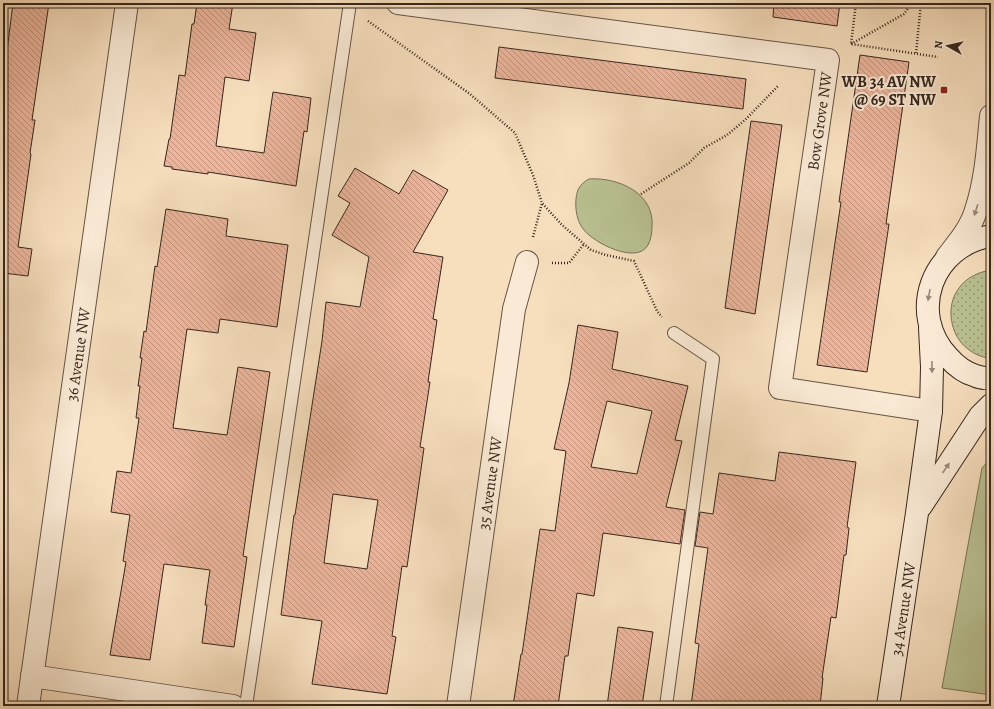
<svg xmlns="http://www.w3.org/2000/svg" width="994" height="709" font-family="Alegreya,serif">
  <defs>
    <pattern id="grass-dots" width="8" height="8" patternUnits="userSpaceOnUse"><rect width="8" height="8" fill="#bac293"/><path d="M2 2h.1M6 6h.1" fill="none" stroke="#989e77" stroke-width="1.8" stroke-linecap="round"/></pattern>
    <pattern id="building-back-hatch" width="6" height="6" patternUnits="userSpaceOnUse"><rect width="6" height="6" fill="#edb59b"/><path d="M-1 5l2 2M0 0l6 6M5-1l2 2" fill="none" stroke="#c1937e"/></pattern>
  </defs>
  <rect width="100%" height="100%" fill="#f7dfbe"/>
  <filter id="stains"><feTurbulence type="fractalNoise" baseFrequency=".005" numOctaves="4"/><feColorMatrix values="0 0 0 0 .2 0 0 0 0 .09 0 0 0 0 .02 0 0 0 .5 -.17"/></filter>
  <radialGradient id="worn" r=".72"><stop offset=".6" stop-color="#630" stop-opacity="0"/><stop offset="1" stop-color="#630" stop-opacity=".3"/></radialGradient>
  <path fill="url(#grass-dots)" stroke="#787458" d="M 991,270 L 991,359 C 983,357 975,355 968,349 C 950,336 945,306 959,288 C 967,277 979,272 991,270 Z"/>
  <g fill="#bac293" stroke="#787458">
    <path d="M 589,179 C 618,177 655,193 652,227 C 652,232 651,240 648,245 C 637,265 594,243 584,230 C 577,222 575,209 576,199 C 577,189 580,184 589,179 Z"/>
    <path d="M 991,458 L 991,695 L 942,688 L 982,468 Z"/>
  </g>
  <g fill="url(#building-back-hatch)" stroke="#36271d" fill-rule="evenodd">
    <path d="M 13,3 L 49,3 L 32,120 L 35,120 L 30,153 L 31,154 L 18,247 L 32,249 L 28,276 L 3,273 L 3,83 Z"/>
    <path d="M 197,3 L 233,3 L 229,29 L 256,33 L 249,81 L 225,77 L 216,146 L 264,153 L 273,92 L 311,98 L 307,132 L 304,131 L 296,186 L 208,172 L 208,174 L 172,169 L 172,167 L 164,166 L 169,139 L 170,139 L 179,75 L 185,76 L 192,24 L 194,24 Z"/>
    <path d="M 774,3 L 840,3 L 837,26 L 773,17 Z"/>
    <path d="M 499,47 L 746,79 L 743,109 L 495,78 Z"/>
    <path d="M 860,55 L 909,62 L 886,224 L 889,224 L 867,372 L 817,365 L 841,202 L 839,202 Z"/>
    <path d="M 751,121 L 782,125 L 755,314 L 725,308 Z"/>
    <path d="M 355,168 L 399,194 L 413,170 L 448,190 L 413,252 L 443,257 L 433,319 L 437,320 L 428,382 L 430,382 L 420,447 L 424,448 L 407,567 L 402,566 L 392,636 L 396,637 L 387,694 L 312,684 L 322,621 L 281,615 L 294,515 L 295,515 L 322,341 L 326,302 L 360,307 L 369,257 L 332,235 L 350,203 L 338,196 ZM 333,494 L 378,500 L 367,569 L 324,563 Z"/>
    <path d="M 166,209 L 228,219 L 226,236 L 288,245 L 277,327 L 220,319 L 218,333 L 187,329 L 173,428 L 227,435 L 238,367 L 270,372 L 243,556 L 247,557 L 234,647 L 202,643 L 207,605 L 205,605 L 210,570 L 164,564 L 150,660 L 110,655 L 126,562 L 123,561 L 130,515 L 111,512 L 117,471 L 131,473 L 139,418 L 136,418 L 140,386 L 138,386 L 142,358 L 140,358 L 144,331 L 146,332 L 155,266 L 157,267 Z"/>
    <path d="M 578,325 L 618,332 L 612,369 L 688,386 L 675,440 L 682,441 L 666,507 L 685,510 L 680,544 L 603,533 L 594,596 L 577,593 L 568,656 L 565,656 L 558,706 L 513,706 L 521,654 L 522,654 L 540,529 L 555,531 L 566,451 L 554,449 L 569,383 ZM 607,401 L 652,411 L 637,474 L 591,467 Z"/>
    <path d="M 779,452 L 856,462 L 847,527 L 849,528 L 846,555 L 844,555 L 836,618 L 831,617 L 822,678 L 823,678 L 820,706 L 691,706 L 699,644 L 695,643 L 708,548 L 695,546 L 700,512 L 713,514 L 719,473 L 775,481 Z"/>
    <path d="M 618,627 L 653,632 L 642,706 L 607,706 Z"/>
  </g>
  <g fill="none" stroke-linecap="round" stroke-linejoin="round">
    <defs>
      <g id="lane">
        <path d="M 246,706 L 350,3"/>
        <path d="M 666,706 L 713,359 L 674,333"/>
      </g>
      <g id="street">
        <path d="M 398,3 L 828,60 L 780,388 L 931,411"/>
        <path d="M 947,257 C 958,243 971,228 976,210 C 986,180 988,147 991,116"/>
        <path d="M 32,676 L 233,706"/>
        <path id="s1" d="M 28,706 L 127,3"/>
        <path id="s2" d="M 458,706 L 514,309 L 527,262"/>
      </g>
      <g id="secondary">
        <path d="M 991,236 C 932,245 907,313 948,357 C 955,365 965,373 976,376 C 981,378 986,378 991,379"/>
        <path d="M 921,506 L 980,416 L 991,405"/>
        <path id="s3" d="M 888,706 L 917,513 L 931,411 L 932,367 L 930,328"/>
      </g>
    </defs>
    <use href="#lane" stroke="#665545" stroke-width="14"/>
    <use href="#street" stroke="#665545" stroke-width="24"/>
    <use href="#secondary" stroke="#36271d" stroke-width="24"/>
    <g stroke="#36271d" stroke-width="2.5" stroke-dasharray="1 2" stroke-linecap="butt">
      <path d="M 856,3 L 851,44 L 938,57"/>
      <path d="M 368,21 L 470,94 L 515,133 L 533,175 L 542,203 L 562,225 L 591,250 L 606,255 L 634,261 L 657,311 L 662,317"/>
      <path d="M 851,44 L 904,14 L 912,3"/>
      <path d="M 916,53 L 921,3"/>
      <path d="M 641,194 L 689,163 L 704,148 L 727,135 L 745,120 L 779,85"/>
      <path d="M 533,237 L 542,203"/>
      <path d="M 552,263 L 569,263 L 584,244"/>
    </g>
    <use href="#lane" stroke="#faead5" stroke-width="12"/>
    <use href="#street" stroke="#faead5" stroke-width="22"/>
    <use href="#secondary" stroke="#faead5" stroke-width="22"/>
  </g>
  <defs><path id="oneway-solid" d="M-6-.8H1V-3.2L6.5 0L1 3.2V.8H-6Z"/></defs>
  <g fill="#988879">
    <use href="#oneway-solid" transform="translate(976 210) rotate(108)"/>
    <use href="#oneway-solid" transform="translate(929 295) rotate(100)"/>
    <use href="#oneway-solid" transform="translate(932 367) rotate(89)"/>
    <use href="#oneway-solid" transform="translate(946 468) rotate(-56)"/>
  </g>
  <rect fill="#8f2418" stroke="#faead5" stroke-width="1.5" x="940" y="86" width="8" height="8" rx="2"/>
  <g text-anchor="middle" stroke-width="4" stroke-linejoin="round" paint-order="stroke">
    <g font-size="16" font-weight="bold" fill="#36271d" stroke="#faead5" text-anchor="end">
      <text x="936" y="87">WB 34 AV NW<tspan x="936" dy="18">@ 69 ST NW</tspan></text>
    </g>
    <g font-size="16" fill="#36271d" stroke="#faead5">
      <text transform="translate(819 121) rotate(-82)" y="6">Bow Grove NW</text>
      <text dy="6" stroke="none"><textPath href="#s1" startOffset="355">36 Avenue NW</textPath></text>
      <text dy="6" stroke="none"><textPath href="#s2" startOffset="225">35 Avenue NW</textPath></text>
      <text dy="6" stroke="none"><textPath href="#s3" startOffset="98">34 Avenue NW</textPath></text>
    </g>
  </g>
  <rect width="994" height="709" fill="none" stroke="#f7dfbe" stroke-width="16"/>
  <rect x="4" y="4" width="986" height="701" fill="none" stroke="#36271d" stroke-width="2"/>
  <rect x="8" y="8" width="978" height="693" fill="none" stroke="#36271d"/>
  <g transform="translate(948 46) rotate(278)" stroke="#faead5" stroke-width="3" paint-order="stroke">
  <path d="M0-3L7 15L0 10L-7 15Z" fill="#36271d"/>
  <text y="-6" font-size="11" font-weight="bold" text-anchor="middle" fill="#36271d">N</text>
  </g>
  <rect width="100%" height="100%" filter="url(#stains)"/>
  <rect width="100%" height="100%" fill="url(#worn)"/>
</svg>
